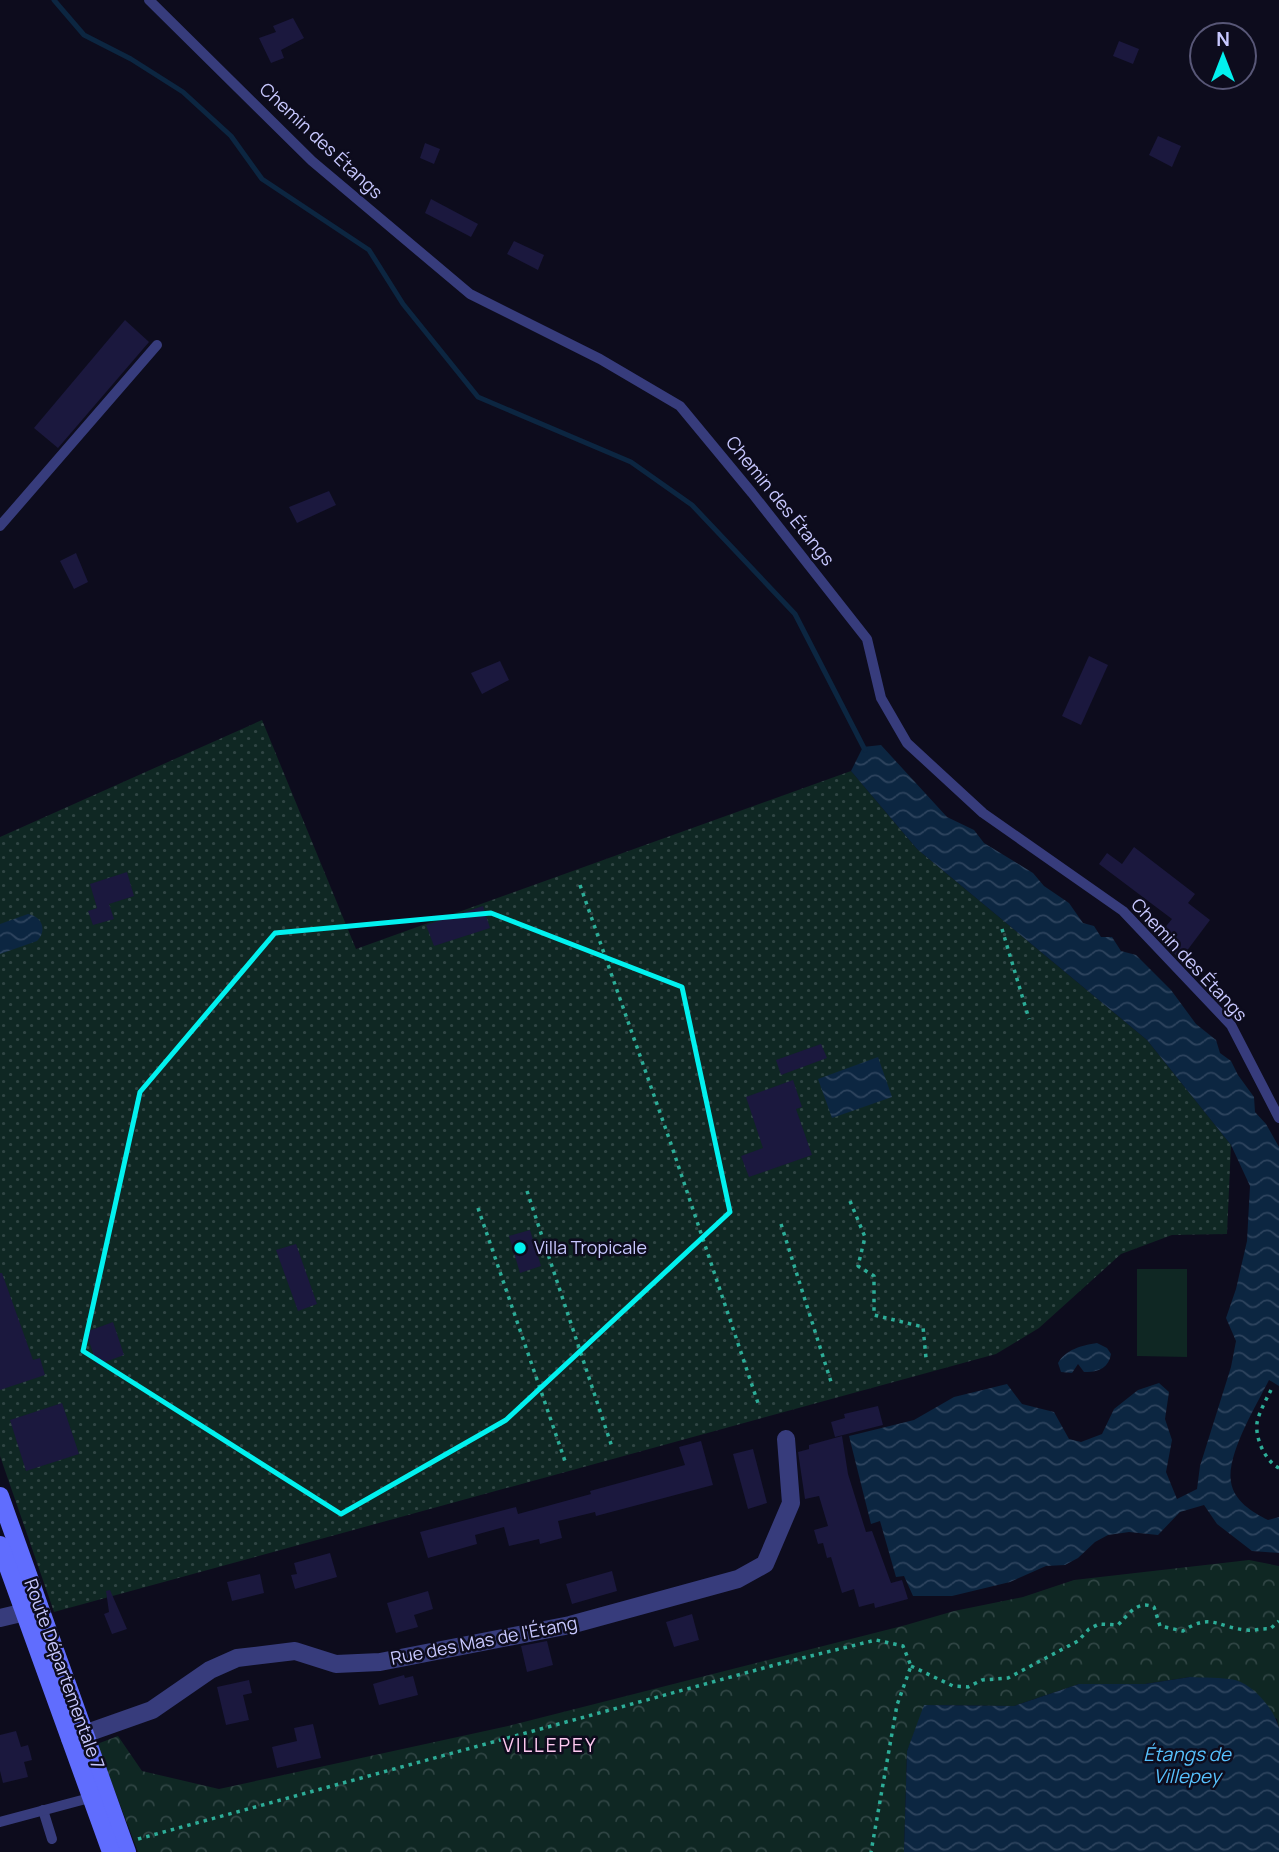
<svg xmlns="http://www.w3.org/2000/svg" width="1279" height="1852" font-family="Manrope,sans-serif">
  <defs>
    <pattern id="forest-crowns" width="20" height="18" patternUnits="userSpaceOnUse" patternTransform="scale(1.75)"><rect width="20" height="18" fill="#0f2723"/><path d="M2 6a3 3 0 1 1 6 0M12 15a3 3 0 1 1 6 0" fill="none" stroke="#304544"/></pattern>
    <pattern id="park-dots" width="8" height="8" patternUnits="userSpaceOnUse" patternTransform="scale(1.75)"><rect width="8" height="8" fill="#0f2723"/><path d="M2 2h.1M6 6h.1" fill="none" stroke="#304544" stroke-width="1.8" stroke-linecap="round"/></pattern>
    <pattern id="water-waves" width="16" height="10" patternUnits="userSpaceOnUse" patternTransform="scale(1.75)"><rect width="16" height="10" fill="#0c2641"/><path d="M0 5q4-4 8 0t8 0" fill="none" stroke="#2e445e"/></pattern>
  </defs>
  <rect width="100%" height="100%" fill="#0d0c1d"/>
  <path fill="url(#forest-crowns)" d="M 1249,1560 L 1279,1566 L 1279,1728 L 1277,1719 L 1190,1677 L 1145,1684 L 1079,1684 L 1014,1706 L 925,1705 L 907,1751 L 904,1852 L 138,1852 L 97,1744 L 118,1736 L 142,1771 L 219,1789 L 508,1726 L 906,1625 L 954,1611 L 1023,1597 L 1074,1580 Z"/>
  <path fill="url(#park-dots)" d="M 262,720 L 356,949 L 851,771 L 917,849 L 1147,1040 L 1231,1145 L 1227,1234 L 1172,1235 L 1121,1254 L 1039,1328 L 996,1354 L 54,1612 L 0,1456 L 0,837 Z"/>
  <path fill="#0f2723" d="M 1137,1269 L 1187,1269 L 1187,1357 L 1137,1356 Z"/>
  <g fill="url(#water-waves)">
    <path d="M 881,745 L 947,817 L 974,830 L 984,843 L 1033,873 L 1044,886 L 1069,903 L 1083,923 L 1094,926 L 1101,937 L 1112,937 L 1121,951 L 1136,955 L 1171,990 L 1196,1024 L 1216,1040 L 1220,1053 L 1231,1061 L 1238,1075 L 1254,1097 L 1255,1112 L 1266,1124 L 1279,1147 L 1279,1386 L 1269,1380 C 1257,1404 1226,1455 1231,1482 C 1234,1501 1252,1512 1268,1520 L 1279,1517 L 1279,1553 L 1252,1551 L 1217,1524 L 1204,1505 L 1180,1512 L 1158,1535 L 1129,1532 L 1108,1535 L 1095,1542 L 1078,1558 L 1065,1565 L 1046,1566 L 1010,1582 L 952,1596 L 913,1596 L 904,1576 L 896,1577 L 880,1521 L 871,1524 L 849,1436 L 914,1420 L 954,1397 L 1007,1384 L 1022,1404 L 1054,1412 L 1069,1439 L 1081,1442 L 1102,1434 L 1114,1409 L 1138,1390 L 1159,1383 L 1169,1392 L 1165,1419 L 1172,1440 L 1166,1472 L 1177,1499 L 1197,1489 L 1200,1466 L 1231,1367 L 1236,1341 L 1226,1318 L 1236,1289 L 1247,1241 L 1250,1186 L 1231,1145 L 1147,1040 L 917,849 L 851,771 L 863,747 Z"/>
    <path d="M 28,914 C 43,917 47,931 37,941 L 0,954 L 0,924 Z"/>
    <path d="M 878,1057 L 892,1097 L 832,1118 L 818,1079 Z"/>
    <path d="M 1097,1343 L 1107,1348 L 1111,1354 C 1109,1368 1097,1373 1084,1372 L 1078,1364 L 1072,1373 L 1061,1372 L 1058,1363 C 1065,1350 1082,1345 1097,1343 Z"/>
    <path d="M 1190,1677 C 1204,1678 1221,1677 1235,1680 C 1254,1685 1274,1709 1279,1728 L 1279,1852 L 904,1852 L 907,1751 L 924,1705 L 1014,1706 L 1079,1684 L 1145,1684 Z"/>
  </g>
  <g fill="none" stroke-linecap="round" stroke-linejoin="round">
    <path stroke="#0c2641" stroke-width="5" d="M 54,0 L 84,35 L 131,59 L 183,92 L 231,136 L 262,179 L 369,250 L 403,304 L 478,397 L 631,462 L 692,505 L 795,614 L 865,750"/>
  </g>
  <g fill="#1b183e">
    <path d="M 293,18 L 304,38 L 281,50 L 284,58 L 271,63 L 259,38 L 276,32 L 273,26 Z"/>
    <path d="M 1119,41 L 1139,49 L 1133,64 L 1113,56 Z"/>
    <path d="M 1158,136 L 1181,146 L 1172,167 L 1149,155 Z"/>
    <path d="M 425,143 L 440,149 L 434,164 L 420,158 Z"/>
    <path d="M 431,199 L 478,224 L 471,237 L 425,213 Z"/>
    <path d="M 514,241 L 544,255 L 538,270 L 507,254 Z"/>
    <path d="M 125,320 L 149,342 L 58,448 L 34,428 Z"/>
    <path d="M 329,491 L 336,505 L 297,523 L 289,507 Z"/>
    <path d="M 76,553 L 88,582 L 74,589 L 60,561 Z"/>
    <path d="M 1089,656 L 1108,665 L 1081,725 L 1062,716 Z"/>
    <path d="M 500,661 L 509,680 L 482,694 L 471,673 Z"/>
    <path d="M 1134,847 L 1195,894 L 1188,903 L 1210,920 L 1180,960 L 1166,944 L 1162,935 L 1162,931 L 1172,919 L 1099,864 L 1107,853 L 1122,864 Z"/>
    <path d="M 127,872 L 134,896 L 109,904 L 114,919 L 93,925 L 88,911 L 97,908 L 90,884 Z"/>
    <path d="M 483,906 L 490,928 L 434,946 L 426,925 Z"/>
    <path d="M 821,1044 L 827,1058 L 781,1075 L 776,1060 Z"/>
    <path d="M 793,1080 L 802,1107 L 796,1109 L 812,1155 L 749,1177 L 741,1156 L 763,1148 L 746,1097 Z"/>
    <path d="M 530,1230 L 541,1266 L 520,1273 L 509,1236 Z"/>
    <path d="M 296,1244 L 317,1304 L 298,1311 L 276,1250 Z"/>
    <path d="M 0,1273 L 2,1273 L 33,1360 L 40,1358 L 45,1375 L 0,1390 Z"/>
    <path d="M 113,1322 L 124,1355 L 97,1365 L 86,1332 Z"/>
    <path d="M 62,1403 L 79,1454 L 26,1471 L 10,1420 Z"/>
    <path d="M 878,1406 L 883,1425 L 835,1437 L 831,1422 L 845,1418 L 844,1414 Z"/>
    <path d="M 842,1436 L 848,1474 L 866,1532 L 872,1531 L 891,1583 L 902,1580 L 908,1599 L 875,1608 L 874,1603 L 859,1607 L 854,1589 L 842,1593 L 831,1557 L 827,1558 L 823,1543 L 818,1544 L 814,1530 L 828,1526 L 819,1496 L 805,1499 L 798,1452 L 809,1449 L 809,1445 Z"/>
    <path d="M 701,1441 L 713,1485 L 596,1516 L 595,1512 L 558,1521 L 562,1538 L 540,1544 L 539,1539 L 509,1546 L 504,1527 L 475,1535 L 477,1544 L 428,1558 L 420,1532 L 516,1507 L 518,1514 L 591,1494 L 590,1491 L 685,1465 L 679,1447 Z"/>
    <path d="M 753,1449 L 767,1503 L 748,1509 L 733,1454 Z"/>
    <path d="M 330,1553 L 337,1577 L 295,1589 L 291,1575 L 297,1574 L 294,1563 Z"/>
    <path d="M 612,1571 L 617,1591 L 572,1604 L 566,1584 Z"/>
    <path d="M 260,1574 L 264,1593 L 232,1601 L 227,1582 Z"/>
    <path d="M 110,1590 L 127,1629 L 112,1634 L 104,1614 L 109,1612 L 106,1591 Z"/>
    <path d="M 428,1591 L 433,1609 L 414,1615 L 418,1627 L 396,1633 L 387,1603 Z"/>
    <path d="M 692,1614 L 699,1640 L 674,1647 L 666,1622 Z"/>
    <path d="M 547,1641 L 553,1665 L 527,1672 L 521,1646 Z"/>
    <path d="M 404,1675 L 405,1678 L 413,1676 L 418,1695 L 379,1705 L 373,1684 Z"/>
    <path d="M 249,1680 L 252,1693 L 243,1695 L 249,1720 L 226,1725 L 217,1687 Z"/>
    <path d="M 313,1724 L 321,1758 L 277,1768 L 272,1747 L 297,1741 L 294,1728 Z"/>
    <path d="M 16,1731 L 21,1747 L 28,1745 L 30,1752 L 32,1760 L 24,1762 L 28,1777 L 3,1783 L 0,1771 L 0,1735 Z"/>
  </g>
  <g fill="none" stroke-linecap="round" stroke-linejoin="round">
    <g stroke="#2dad98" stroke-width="3.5" stroke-dasharray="3.5 5" stroke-linecap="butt">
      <path d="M 580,885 L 670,1141 L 759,1406"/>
      <path d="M 1002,929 L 1029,1019"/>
      <path d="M 527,1191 L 612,1447"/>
      <path d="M 850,1201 L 865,1237 L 858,1266 L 874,1276 L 874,1315 L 923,1327 L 926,1358"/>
      <path d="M 478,1208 L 565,1461"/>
      <path d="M 781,1224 L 832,1385"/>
      <path d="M 1271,1390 C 1266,1400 1259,1412 1257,1423 C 1255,1438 1265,1461 1279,1468"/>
      <path d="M 911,1666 L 953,1686 L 968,1687 L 982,1680 L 1008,1678 L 1078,1641 L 1089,1629 L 1099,1624 L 1118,1625 C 1129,1614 1137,1600 1154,1607 L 1160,1626 L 1183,1631 C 1211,1612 1218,1628 1247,1630 C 1255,1631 1261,1628 1270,1629 L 1279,1621"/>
      <path d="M 138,1839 L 782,1663 L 876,1640 L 903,1646 L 911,1666 L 897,1705 L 871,1852"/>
    </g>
    <g stroke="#373c7c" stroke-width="10">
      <path d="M 149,0 L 312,161 L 470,294 L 600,359 L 680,406 L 752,493 L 867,639 L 881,698 L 907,743 L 983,813 L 1123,911 L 1231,1025 L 1279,1118"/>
      <path d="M 0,526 L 157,345"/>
      <path d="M 43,1810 L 52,1839"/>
      <path d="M 0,1822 L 97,1796"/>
    </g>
    <g stroke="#373c7c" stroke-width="18">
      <path d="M 0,1618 L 38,1609"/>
      <path d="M 70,1739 L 152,1710 L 210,1670 L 237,1658 L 295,1651 L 336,1664 L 380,1662 L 570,1625 L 738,1579 L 765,1564 L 791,1503 L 786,1439"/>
    </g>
    <g stroke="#606dfe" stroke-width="18">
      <path d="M 0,1496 L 127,1852"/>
      <path d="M 0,1545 L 111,1852"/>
    </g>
  </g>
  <path fill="none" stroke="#02f1ef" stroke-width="5" stroke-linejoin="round" d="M 491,913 L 682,987 L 730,1212 L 506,1420 L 341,1514 L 83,1351 L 140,1092 L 275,933 Z"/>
  <circle fill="#02f1ef" stroke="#0d0c1d" stroke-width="2.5" cx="520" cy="1248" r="7"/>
  <g text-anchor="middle" stroke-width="5" stroke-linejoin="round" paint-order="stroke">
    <g font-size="18" fill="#c8c8ff" stroke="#0d0c1d">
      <text transform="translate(321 141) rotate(43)" y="6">Chemin des Étangs</text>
      <text transform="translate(780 501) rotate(51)" y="6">Chemin des Étangs</text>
      <text transform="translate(1189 960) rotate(47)" y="6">Chemin des Étangs</text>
      <text transform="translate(484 1641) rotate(-11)" y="6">Rue des Mas de l'Étang</text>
      <text transform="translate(64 1674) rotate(70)" y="6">Route Départementale 7</text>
    </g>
    <g font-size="18" fill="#c8c8ff" stroke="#0d0c1d" text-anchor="start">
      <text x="534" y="1254">Villa Tropicale</text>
    </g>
    <g font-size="19" letter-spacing="2" fill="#ffcaf1" stroke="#0d0c1d">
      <text x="550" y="1752">VILLEPEY</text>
    </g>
    <g font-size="19" font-style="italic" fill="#57c2fe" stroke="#0d0c1d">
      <text x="1187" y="1761">Étangs de<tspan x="1187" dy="22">Villepey</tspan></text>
    </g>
  </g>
  <g transform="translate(1223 56)"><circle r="33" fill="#0d0c1d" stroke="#585777" stroke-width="2"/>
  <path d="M0-5L12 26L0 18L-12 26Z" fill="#02f1ef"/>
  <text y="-10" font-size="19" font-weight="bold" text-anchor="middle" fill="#c8c8ff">N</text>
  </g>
</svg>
